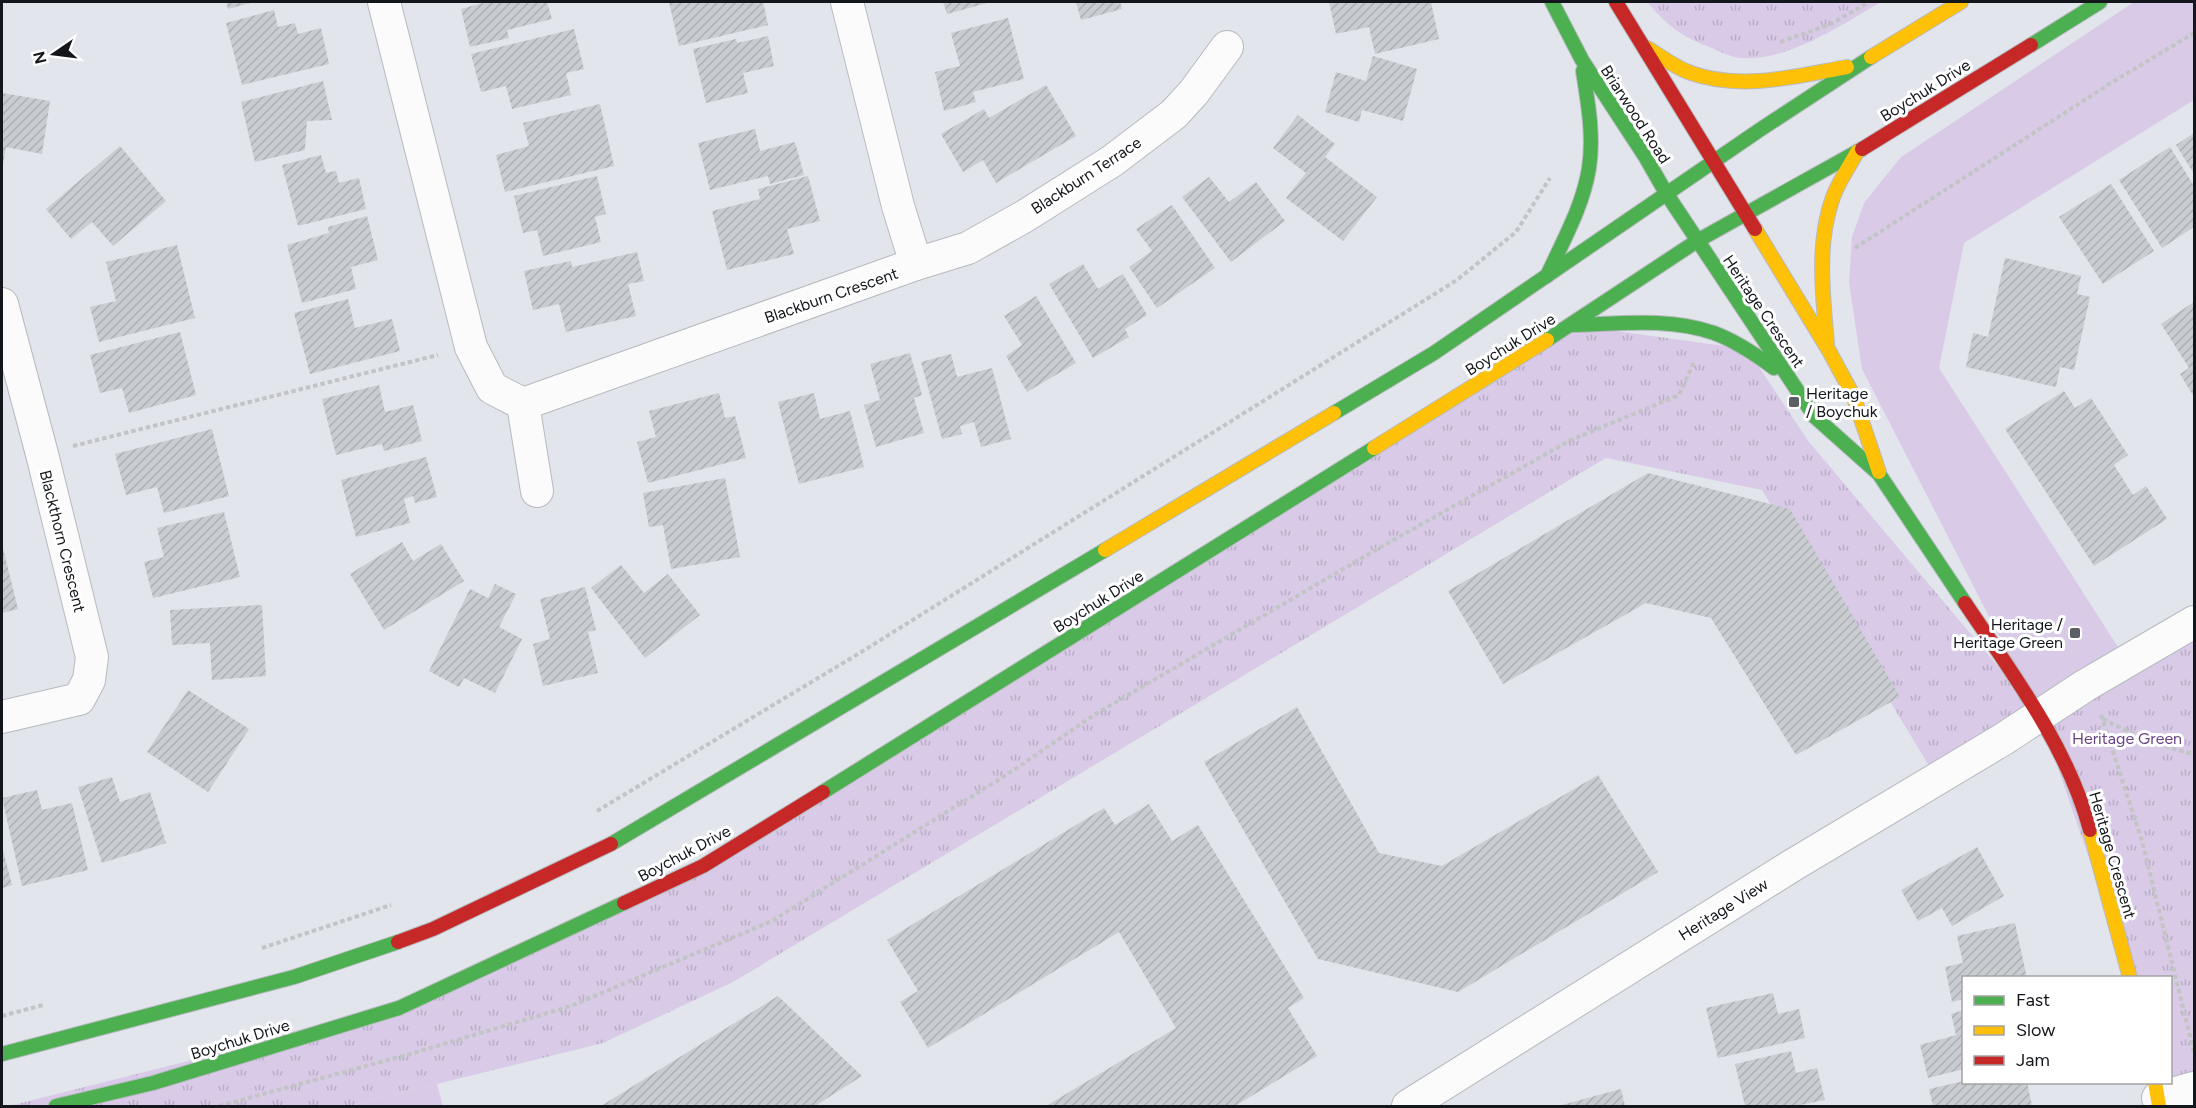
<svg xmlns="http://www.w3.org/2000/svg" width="2196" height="1108" font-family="Figtree,sans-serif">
  <defs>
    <pattern id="park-tufts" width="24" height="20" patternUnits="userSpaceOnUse" patternTransform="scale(1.5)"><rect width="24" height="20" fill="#d9cbe8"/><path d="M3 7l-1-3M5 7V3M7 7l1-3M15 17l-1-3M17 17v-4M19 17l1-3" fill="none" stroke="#b9aec6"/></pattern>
    <pattern id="building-hatch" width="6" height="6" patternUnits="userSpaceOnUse" patternTransform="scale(1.5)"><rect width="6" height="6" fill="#c9cdd2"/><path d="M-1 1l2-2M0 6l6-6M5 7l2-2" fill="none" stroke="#acafb4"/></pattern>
  </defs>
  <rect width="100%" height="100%" fill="#e2e5ec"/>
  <g fill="#d9cbe8">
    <path d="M 2134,2 L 2194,2 L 2194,100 L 1964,243 L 1939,368 L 2127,661 L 2040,716 L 1862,369 L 1849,283 L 1852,237 L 1864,203 L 1901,157 Z"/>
    <path d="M 437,1084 L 443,1106 L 348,1106 Z"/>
  </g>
  <g fill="url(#park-tufts)">
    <path d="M 1647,2 L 1881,2 C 1841,25 1788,62 1739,58 C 1729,57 1718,50 1709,47 C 1679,35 1667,25 1647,2 Z"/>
    <path d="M 1571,325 L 1747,349 L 1809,442 L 2039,715 L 2194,622 L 2194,1087 L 2170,1082 L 2170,978 L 2130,977 L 2040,716 L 1937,779 L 1762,490 L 1606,458 L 733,982 L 603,1043 L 348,1106 L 9,1106 L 399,1008 L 703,866 Z"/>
  </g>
  <g fill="url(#building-hatch)">
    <path d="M 226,2 L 254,2 L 228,9 Z"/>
    <path d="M 486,2 L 547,2 L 552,19 L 507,30 L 509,38 L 470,47 L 461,9 Z"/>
    <path d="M 669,2 L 763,2 L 768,25 L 679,46 Z"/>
    <path d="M 943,2 L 991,2 L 947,14 Z"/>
    <path d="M 1076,2 L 1120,2 L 1122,9 L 1081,20 Z"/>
    <path d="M 1329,2 L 1431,2 L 1439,39 L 1375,54 L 1369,27 L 1336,34 Z"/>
    <path d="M 274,10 L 278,27 L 295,23 L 298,34 L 321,28 L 329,64 L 242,85 L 226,23 Z"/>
    <path d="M 1008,18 L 1024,79 L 973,92 L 976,102 L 944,111 L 935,72 L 960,66 L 951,33 Z"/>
    <path d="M 574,29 L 584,69 L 566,73 L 571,95 L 512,109 L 506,86 L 481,92 L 471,54 Z"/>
    <path d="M 768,36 L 774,66 L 743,73 L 748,93 L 706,103 L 693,49 L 736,39 L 737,43 Z"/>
    <path d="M 1373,56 L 1417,69 L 1403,121 L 1362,110 L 1359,122 L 1325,112 L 1336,72 L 1366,81 Z"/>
    <path d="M 323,81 L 332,120 L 307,121 L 305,150 L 255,162 L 241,102 Z"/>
    <path d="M 1046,85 L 1076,136 L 996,183 L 983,160 L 963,172 L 941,134 L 984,109 L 989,118 Z"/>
    <path d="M 2,93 L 50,101 L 42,154 L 6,147 L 3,166 Z"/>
    <path d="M 600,104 L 614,166 L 505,192 L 496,155 L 529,146 L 523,123 Z"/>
    <path d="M 1298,115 L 1335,144 L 1325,157 L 1377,197 L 1343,241 L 1286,198 L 1306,173 L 1273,148 Z"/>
    <path d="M 755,129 L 760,151 L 795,142 L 804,175 L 770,184 L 768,176 L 710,190 L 698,143 Z"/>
    <path d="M 2194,133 L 2194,174 L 2176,145 Z"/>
    <path d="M 120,146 L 166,201 L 113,246 L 92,222 L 71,239 L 46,209 Z"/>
    <path d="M 2170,147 L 2194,186 L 2194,227 L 2162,248 L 2119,180 Z"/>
    <path d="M 321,155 L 326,173 L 336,171 L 339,183 L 359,178 L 366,209 L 298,226 L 282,165 Z"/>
    <path d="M 597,176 L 606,214 L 595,217 L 601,242 L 543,256 L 537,230 L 523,233 L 514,196 Z"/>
    <path d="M 808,176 L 820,221 L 787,229 L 794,254 L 727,270 L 712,211 L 760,199 L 758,189 Z"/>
    <path d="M 1209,177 L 1229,202 L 1256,182 L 1285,221 L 1231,262 L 1182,197 Z"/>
    <path d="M 2111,184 L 2154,251 L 2103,284 L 2059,217 Z"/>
    <path d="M 1172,205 L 1215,268 L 1157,308 L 1129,267 L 1152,251 L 1136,229 Z"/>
    <path d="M 367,216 L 378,260 L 351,267 L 356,289 L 302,303 L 287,245 L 329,233 L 328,227 Z"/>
    <path d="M 177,245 L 195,318 L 99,342 L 90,307 L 116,301 L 106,262 Z"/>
    <path d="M 637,252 L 644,281 L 628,284 L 636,316 L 566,332 L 559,304 L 533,310 L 524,271 L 571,261 L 572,267 Z"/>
    <path d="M 2005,258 L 2081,276 L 2077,294 L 2090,297 L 2074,370 L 2060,367 L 2056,387 L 1966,367 L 1973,333 L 1988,337 Z"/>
    <path d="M 1083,264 L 1098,289 L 1123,274 L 1147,315 L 1125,329 L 1129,337 L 1093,358 L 1049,284 Z"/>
    <path d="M 1036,296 L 1076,363 L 1027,392 L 1006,356 L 1022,345 L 1004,316 Z"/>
    <path d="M 348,299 L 355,328 L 392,319 L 400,351 L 310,374 L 294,313 Z"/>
    <path d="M 2194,302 L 2194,397 L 2180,374 L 2189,368 L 2161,324 Z"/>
    <path d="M 180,332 L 196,395 L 129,413 L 122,388 L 100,393 L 90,355 Z"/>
    <path d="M 910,353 L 922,395 L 914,398 L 924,433 L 876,447 L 864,405 L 880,400 L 870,364 Z"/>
    <path d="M 951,354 L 957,377 L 992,368 L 1011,439 L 981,447 L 974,422 L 960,426 L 962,434 L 942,439 L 921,362 Z"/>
    <path d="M 379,385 L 385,412 L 413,405 L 422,441 L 384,451 L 382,444 L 336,455 L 322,399 Z"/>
    <path d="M 2064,391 L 2075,408 L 2091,398 L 2128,455 L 2114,465 L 2133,495 L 2146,486 L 2167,519 L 2094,566 L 2005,429 Z"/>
    <path d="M 719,393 L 725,418 L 735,416 L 746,458 L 648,483 L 637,442 L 656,437 L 649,411 Z"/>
    <path d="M 814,393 L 820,419 L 850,411 L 864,467 L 799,484 L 778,402 Z"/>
    <path d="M 212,429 L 229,496 L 164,513 L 157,487 L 126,495 L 115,454 Z"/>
    <path d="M 426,457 L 437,497 L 415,503 L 413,496 L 404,499 L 410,523 L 356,537 L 341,480 Z"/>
    <path d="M 1648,473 L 1790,509 L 1900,697 L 1796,755 L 1711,618 L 1646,603 L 1503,684 L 1448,591 Z"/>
    <path d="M 725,478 L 740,557 L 671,569 L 663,525 L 649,527 L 643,493 Z"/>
    <path d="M 224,512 L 240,577 L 153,598 L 144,562 L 164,557 L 157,528 Z"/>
    <path d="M 402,542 L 413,561 L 441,544 L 464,581 L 384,630 L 350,574 Z"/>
    <path d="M 2,544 L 18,609 L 2,613 Z"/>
    <path d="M 621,565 L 644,593 L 668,574 L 700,615 L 645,658 L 591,588 Z"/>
    <path d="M 495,584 L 516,594 L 499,627 L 522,639 L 495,693 L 464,678 L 459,687 L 429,671 L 470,589 L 488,598 Z"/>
    <path d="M 585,587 L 596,630 L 588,632 L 598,673 L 543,686 L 533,644 L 550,639 L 540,599 Z"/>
    <path d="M 262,605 L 266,676 L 212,680 L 210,643 L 172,645 L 170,610 Z"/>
    <path d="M 188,690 L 249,729 L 208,792 L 147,752 Z"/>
    <path d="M 1297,707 L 1379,853 L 1442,866 L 1598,775 L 1658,872 L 1458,992 L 1318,959 L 1204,762 Z"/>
    <path d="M 112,777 L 120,802 L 150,792 L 166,843 L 102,863 L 78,787 Z"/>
    <path d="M 37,790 L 42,810 L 72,803 L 88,870 L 22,886 L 2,798 Z"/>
    <path d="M 1149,804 L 1172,841 L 1198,825 L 1304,998 L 1288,1008 L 1317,1056 L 1235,1106 L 1046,1106 L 1176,1028 L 1119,932 L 928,1048 L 900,1002 L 918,991 L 887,940 L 1104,808 L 1115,825 Z"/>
    <path d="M 2,846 L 12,885 L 2,888 Z"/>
    <path d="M 1977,847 L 2004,896 L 1952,926 L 1942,908 L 1918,921 L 1901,890 Z"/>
    <path d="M 2015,923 L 2027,978 L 1964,978 L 1964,999 L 1952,1002 L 1945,967 L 1963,963 L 1957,936 Z"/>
    <path d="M 1773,993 L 1778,1014 L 1799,1009 L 1805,1038 L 1718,1058 L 1706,1008 Z"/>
    <path d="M 778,996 L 862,1076 L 815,1106 L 601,1106 Z"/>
    <path d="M 1964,1010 L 1964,1069 L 1928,1078 L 1920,1045 L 1956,1035 L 1951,1014 Z"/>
    <path d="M 1791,1051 L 1796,1073 L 1817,1068 L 1825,1100 L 1795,1106 L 1745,1106 L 1735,1064 Z"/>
    <path d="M 1964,1081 L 2027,1082 L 2032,1106 L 1933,1106 L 1929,1089 Z"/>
    <path d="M 1621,1089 L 1625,1106 L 1558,1106 Z"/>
  </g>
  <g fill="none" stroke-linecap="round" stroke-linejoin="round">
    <defs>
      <g id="street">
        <path d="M 384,2 L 471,347 L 492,388 L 523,404 L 916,264 L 898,206 L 847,2"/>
        <path d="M 916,264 L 968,248 L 1025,216 L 1112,161 L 1174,114 L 1194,92 L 1227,47"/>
        <path d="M 2,304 L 42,454 L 92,657 L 89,680 L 79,699 L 2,717"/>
        <path d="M 523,404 L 537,491"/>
        <path d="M 2158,1098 L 2194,1088"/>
        <path d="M 1408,1106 L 1793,865 L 2002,740 L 2086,685 L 2194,622"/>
      </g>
      <g id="fast">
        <path d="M 1552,2 L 1582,60 L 1646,158 L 1666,193 L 1815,417 L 1879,474 L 1965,603"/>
        <path d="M 2031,45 L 2100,2"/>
        <path d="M 1547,276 C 1563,241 1583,206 1589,168 C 1594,136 1588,103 1583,71"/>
        <path d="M 1571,325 C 1617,324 1669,317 1714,333 C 1736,341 1755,354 1774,368"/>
        <path d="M 1547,340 L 1697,241 L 1862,149"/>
        <path d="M 1334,413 L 1434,353 L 1761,129 L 1871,57"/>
        <path d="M 823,792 L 1374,448"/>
        <path d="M 611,844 L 1105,550"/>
        <path d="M 2,1054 L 294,977 L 398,942"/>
        <path d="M 56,1106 L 153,1083 L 399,1008 L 624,903"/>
      </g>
      <g id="slow">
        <path d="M 1647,48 C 1661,56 1675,68 1691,73 C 1742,91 1797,76 1847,67"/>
        <path d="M 1871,57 L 1961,2"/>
        <path d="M 1755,229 L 1828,349 L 1853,395 L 1879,472"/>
        <path d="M 1827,344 C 1823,295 1816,244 1833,197 C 1839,181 1849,167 1857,152"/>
        <path d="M 1374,448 L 1547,340"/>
        <path d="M 1105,550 L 1334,413"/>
        <path d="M 2090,830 L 2130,978"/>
        <path d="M 2155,1082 L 2159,1106"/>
      </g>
      <g id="jam">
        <path d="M 1616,2 L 1755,229"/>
        <path d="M 1862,149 L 2031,45"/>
        <path d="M 1965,603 C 2012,673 2068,747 2090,830"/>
        <path d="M 624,903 L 703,866 L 823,792"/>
        <path d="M 398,942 L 433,929 L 611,844"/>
      </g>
    </defs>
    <use href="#street" stroke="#b7babf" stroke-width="34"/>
    <use href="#fast" stroke="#b7babf" stroke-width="16"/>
    <use href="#slow" stroke="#b7babf" stroke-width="16"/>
    <use href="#jam" stroke="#b7babf" stroke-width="16"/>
    <g stroke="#c2c4c5" stroke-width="4" stroke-dasharray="4.5 3" stroke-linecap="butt">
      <path d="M 1780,42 L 1831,24 L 1869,2"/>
      <path d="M 1855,248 L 2111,83 L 2194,33"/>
      <path d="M 73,446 L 438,355"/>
      <path d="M 2101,715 L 2142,841 L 2194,1052"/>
      <path d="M 2103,719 C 2132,734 2162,747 2194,754"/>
      <path d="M 597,811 L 863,651 L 1457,280 L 1516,232 L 1550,178"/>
      <path d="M 262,948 L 391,905"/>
      <path d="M 2,1016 L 43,1005"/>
      <path d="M 219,1106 L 410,1054 L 571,1006 L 772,921 L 1014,770 L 1094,715 L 1367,555 L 1571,440 L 1679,395 L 1694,362"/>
    </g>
    <use href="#street" stroke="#fbfbfc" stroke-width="32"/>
    <use href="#fast" stroke="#4caf50" stroke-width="14"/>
    <use href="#slow" stroke="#ffc107" stroke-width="14"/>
    <use href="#jam" stroke="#c62828" stroke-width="14"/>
  </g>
  <g fill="#5b5e64" stroke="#fff" stroke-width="2">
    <rect x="1788" y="396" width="12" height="12" rx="3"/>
    <rect x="2069" y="627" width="12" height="12" rx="3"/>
  </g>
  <g text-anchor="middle" stroke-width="6" stroke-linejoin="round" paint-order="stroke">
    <g font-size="16" fill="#13161a" stroke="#fff">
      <text transform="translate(1925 90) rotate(-32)" y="6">Boychuk Drive</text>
      <text transform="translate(1636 114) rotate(57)" y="6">Briarwood Road</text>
      <text transform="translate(1086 175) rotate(-33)" y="6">Blackburn Terrace</text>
      <text transform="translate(831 295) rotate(-19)" y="6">Blackburn Crescent</text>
      <text transform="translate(1764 311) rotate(56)" y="6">Heritage Crescent</text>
      <text transform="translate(1510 344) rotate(-32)" y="6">Boychuk Drive</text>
      <text transform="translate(63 541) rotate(76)" y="6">Blackthorn Crescent</text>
      <text transform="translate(1098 601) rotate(-32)" y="6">Boychuk Drive</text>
      <text transform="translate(684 853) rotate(-28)" y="6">Boychuk Drive</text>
      <text transform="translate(2113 855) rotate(74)" y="6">Heritage Crescent</text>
      <text transform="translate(1723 909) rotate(-32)" y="6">Heritage View</text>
      <text transform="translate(240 1039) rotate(-17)" y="6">Boychuk Drive</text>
    </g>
    <g font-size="16" fill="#13161a" stroke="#fff" text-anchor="start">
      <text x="1806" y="399">Heritage<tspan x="1806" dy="18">/ Boychuk</tspan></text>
      <text x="2063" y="630" text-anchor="end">Heritage /<tspan x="2063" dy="18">Heritage Green</tspan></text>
    </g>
    <g font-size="16" fill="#694283" stroke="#fff">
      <text x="2127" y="744">Heritage Green</text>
    </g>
  </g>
  <rect width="2196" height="1108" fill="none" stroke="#13161a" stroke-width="6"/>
  <rect x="1962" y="976" width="210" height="108" fill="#ffffff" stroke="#a1a2a3" stroke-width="1.5"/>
  <rect x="1974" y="996" width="30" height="9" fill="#4caf50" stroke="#a1a2a3" stroke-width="1.5"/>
  <text x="2016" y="1006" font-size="18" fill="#13161a">Fast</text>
  <rect x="1974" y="1026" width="30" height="9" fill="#ffc107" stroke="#a1a2a3" stroke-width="1.5"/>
  <text x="2016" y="1036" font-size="18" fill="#13161a">Slow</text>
  <rect x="1974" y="1056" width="30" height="9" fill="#c62828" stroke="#a1a2a3" stroke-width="1.5"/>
  <text x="2016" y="1066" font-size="18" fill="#13161a">Jam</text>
  <g transform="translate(54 54) rotate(256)" stroke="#ffffff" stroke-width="4.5" paint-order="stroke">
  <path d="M0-4.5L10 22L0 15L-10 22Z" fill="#13161a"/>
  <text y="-9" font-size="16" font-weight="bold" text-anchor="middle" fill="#13161a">N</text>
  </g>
</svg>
